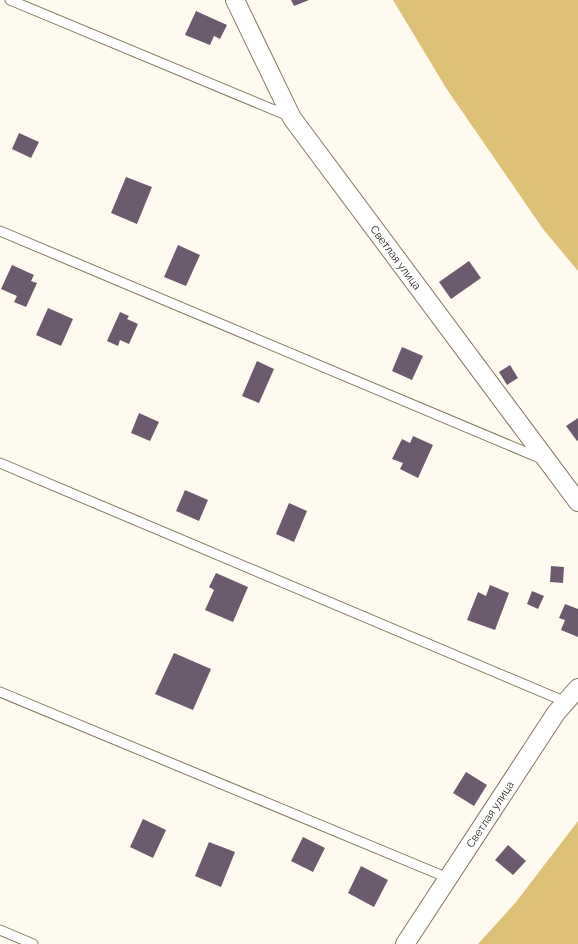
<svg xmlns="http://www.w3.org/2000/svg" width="578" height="944" font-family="Raleway,sans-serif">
  <rect width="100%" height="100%" fill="#fffaef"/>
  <g fill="#dec077">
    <path d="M 393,0 L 578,0 L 578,271 L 543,229 L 446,88 Z"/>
    <path d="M 578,821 L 578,944 L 478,944 L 516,902 Z"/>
  </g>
  <g fill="#6c5b6f">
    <path d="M 291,0 L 309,0 L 294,6 Z"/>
    <path d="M 196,11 L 227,25 L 220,39 L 214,36 L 210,45 L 185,35 Z"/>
    <path d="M 19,133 L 39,142 L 31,158 L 12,149 Z"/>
    <path d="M 126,177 L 152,187 L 137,224 L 111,213 Z"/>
    <path d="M 178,245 L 200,255 L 186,286 L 164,277 Z"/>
    <path d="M 469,261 L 481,278 L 451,299 L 439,282 Z"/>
    <path d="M 12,265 L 34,275 L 31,281 L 37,283 L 26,307 L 14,302 L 17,296 L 1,289 Z"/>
    <path d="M 48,308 L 73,319 L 61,346 L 36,335 Z"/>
    <path d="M 120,312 L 129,316 L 127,319 L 138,324 L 129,344 L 120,340 L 118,346 L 107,341 Z"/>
    <path d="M 402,347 L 423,356 L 412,380 L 392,371 Z"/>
    <path d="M 257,361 L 274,369 L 259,403 L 242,396 Z"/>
    <path d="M 510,365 L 518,378 L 507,385 L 499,372 Z"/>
    <path d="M 139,413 L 159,422 L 150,441 L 131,433 Z"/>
    <path d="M 578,418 L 578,440 L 577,441 L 566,426 Z"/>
    <path d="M 413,436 L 433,445 L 418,478 L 400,469 L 403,463 L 392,459 L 402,439 L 410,443 Z"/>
    <path d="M 185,490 L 208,500 L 199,521 L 176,511 Z"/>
    <path d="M 289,503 L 307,511 L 294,542 L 276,534 Z"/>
    <path d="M 551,566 L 564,567 L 563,583 L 550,582 Z"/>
    <path d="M 216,573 L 248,587 L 233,622 L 205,610 L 214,590 L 209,587 Z"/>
    <path d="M 490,585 L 509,593 L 495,630 L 467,620 L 478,592 L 486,596 Z"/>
    <path d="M 532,591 L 544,596 L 538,609 L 527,604 Z"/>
    <path d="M 565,604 L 578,609 L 578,637 L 561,630 L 565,620 L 559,618 Z"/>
    <path d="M 174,653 L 211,669 L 193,710 L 155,694 Z"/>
    <path d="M 466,772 L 487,785 L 474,806 L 453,793 Z"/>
    <path d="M 143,819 L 166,830 L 153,858 L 130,847 Z"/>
    <path d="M 303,837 L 325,848 L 313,872 L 291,861 Z"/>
    <path d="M 209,842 L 235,852 L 221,887 L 195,876 Z"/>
    <path d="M 508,845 L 526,861 L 513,875 L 495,860 Z"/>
    <path d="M 361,866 L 388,880 L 374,907 L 348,893 Z"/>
  </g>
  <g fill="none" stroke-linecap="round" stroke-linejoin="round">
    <defs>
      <g id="lane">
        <path d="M 10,0 L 291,117"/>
        <path d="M 0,231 L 542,459"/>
        <path d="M 0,463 L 566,702"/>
        <path d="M 0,692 L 448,878"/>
        <path d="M 0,930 L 33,944"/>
      </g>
      <g id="street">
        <path id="s1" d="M 235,0 L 292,118 L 578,502"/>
        <path id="s2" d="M 405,944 L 556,713 L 578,688"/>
      </g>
    </defs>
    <use href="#lane" stroke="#837960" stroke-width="11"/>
    <use href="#street" stroke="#837960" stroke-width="20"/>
    <use href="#lane" stroke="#fff" stroke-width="9"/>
    <use href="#street" stroke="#fff" stroke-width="18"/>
  </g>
  <g text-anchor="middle" stroke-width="4" stroke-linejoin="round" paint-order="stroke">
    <g font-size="11" fill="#231f14" stroke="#fff">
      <text dy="4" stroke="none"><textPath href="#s1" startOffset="305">Светлая улица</textPath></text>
      <text dy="4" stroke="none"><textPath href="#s2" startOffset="155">Светлая улица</textPath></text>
    </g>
  </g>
</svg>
